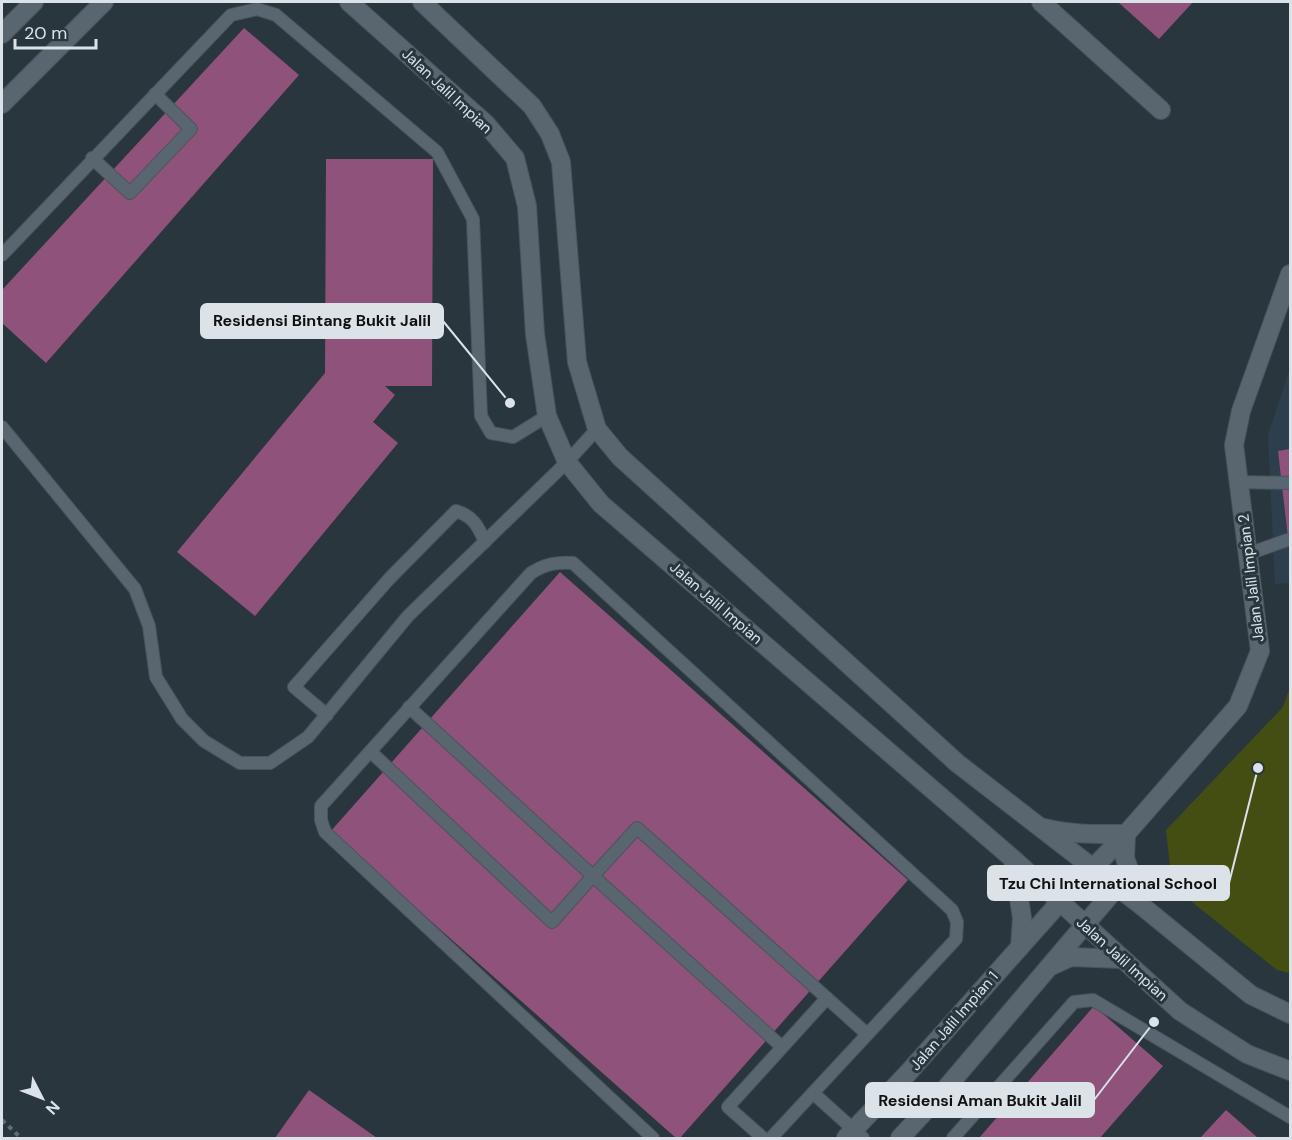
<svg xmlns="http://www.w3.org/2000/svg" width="1292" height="1140" font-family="'DM Sans',sans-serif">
  <rect width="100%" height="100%" fill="#2a363e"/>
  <path fill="#2d3f4c" d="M 1290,368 L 1290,583 L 1275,584 L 1268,435 Z"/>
  <path fill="#444e13" d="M 1290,687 L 1290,973 L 1277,970 L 1172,886 L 1166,830 L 1283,707 Z"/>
  <g fill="#8f527b">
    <path d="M 1118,2 L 1193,2 L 1159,39 Z"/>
    <path d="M 244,28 L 299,75 L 46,363 L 2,323 L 2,290 Z"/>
    <path d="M 326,159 L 433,159 L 432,386 L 385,386 L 395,395 L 373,422 L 398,443 L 255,616 L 177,552 L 325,373 Z"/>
    <path d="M 1290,449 L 1290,546 L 1289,546 L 1278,451 Z"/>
    <path d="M 560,572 L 908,880 L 680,1138 L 676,1138 L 330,832 Z"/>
    <path d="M 1094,1006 L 1163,1066 L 1100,1138 L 979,1138 Z"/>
    <path d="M 309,1090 L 377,1138 L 275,1138 Z"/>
    <path d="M 1226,1110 L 1258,1138 L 1200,1138 Z"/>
  </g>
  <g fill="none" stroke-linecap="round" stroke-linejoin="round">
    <defs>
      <g id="lane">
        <path d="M 92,158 L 130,193 L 191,129 L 155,94"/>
        <path d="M 2,255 L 231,15 L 257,9 L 276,15 L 437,152 L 473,219 L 481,416 L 491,433 L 513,437 L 547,416"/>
        <path d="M 2,427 L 135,589 L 149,626 L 156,677 L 182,719 L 204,741 L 240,763 L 270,763 L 308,737 L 408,616 L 567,462 L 597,429"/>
        <path d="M 1239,482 L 1290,483"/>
        <path d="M 1248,554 L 1290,539"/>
        <path d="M 327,715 L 294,687 L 389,579 L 456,511 C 473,516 478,526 485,542"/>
        <path d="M 371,752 L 552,922 L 593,876 L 409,707"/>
        <path d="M 782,1047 L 593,876 L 637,828 L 867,1034"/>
        <path d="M 813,1093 L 863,1138"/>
        <path d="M 653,1138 L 325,832 L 321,820 L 321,806 L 531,573 C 545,564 556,562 573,563 L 952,910 L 957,922 L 956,939 L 771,1138"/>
        <path d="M 763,1138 L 728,1107 L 827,998"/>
        <path d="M 953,1138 L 1074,1002 L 1093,1000 L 1290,1117"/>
      </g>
      <g id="street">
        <path d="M 349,2 L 486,124 L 515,158 L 527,206 L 535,334 L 547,416 L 567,462 L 601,504 L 1013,859 L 1180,1011 L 1247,1054 L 1290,1071"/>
        <path d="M 422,2 L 532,106 L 550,134 L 561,162 L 577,362 L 597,429 L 620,457 L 957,763 L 1142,906 L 1251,995 L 1290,1014"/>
        <path d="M 1041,2 L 1161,110"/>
        <path d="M 1044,828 C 1071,835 1098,834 1126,834 L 1125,858 L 1142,906"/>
        <path d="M 1013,859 L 1022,918 L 1020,947"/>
        <path d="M 1051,966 L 1071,957 L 1122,959"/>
        <path d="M 846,1138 L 908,1073 L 1060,902 L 1126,834 L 1238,706 L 1260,651 L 1234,445 L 1241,411 L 1290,274"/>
        <path d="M 900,1138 L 941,1094 L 1117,887"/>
      </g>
      <g id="secondary">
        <path d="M 2,34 L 34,2"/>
        <path d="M 2,104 L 104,2"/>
      </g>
    </defs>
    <use href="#lane" stroke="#4a545c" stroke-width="14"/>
    <use href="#street" stroke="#4a545c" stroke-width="20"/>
    <use href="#secondary" stroke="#4a545c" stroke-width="20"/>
    <path stroke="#616c73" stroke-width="4" stroke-dasharray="4.5 4.5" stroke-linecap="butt" d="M 2,1120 L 21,1138"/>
    <use href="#lane" stroke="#596670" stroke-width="12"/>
    <use href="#street" stroke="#596670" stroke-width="18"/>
    <use href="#secondary" stroke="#596670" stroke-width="18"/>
  </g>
  <g text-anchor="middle" stroke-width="6" stroke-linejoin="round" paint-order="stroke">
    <g font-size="15" fill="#dbe2e8" stroke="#2a363e">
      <text transform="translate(447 91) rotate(43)" y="5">Jalan Jalil Impian</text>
      <text transform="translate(1251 578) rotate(-97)" y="5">Jalan Jalil Impian 2</text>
      <text transform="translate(716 603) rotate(41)" y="5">Jalan Jalil Impian</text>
      <text transform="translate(1122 959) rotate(42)" y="5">Jalan Jalil Impian</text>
      <text transform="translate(954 1021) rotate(-49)" y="5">Jalan Jalil Impian 1</text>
    </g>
  </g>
  <path fill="none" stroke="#dbe2e8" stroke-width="2" d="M510 403L443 321M1258 768L1229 883M1154 1022L1094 1100"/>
  <g fill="#dbe2e8" stroke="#2a363e" stroke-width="2">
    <circle cx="510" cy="403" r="6"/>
    <circle cx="1258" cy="768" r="6"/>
    <circle cx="1154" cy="1022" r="6"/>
  </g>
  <g fill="#dbe2e8" stroke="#dbe2e8" stroke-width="2">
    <rect x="201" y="304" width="242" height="34" rx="6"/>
    <rect x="988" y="866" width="241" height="34" rx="6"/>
    <rect x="866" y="1083" width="228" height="34" rx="6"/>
  </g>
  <g font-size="16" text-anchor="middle" font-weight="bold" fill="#111">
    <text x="322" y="326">Residensi Bintang Bukit Jalil</text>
    <text x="1108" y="889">Tzu Chi International School</text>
    <text x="980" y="1106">Residensi Aman Bukit Jalil</text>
  </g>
  <rect width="1292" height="1140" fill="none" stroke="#dbe2e8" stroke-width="6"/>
  <g transform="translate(42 1098) rotate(132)" stroke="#2a363e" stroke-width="4.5" paint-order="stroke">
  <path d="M0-4.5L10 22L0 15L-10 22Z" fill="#dbe2e8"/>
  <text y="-9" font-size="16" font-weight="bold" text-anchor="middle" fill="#dbe2e8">N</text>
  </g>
  <path d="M15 39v9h81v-9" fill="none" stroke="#dbe2e8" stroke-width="3"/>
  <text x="24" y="39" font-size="18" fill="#dbe2e8" stroke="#2a363e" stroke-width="4.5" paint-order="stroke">20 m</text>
</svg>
